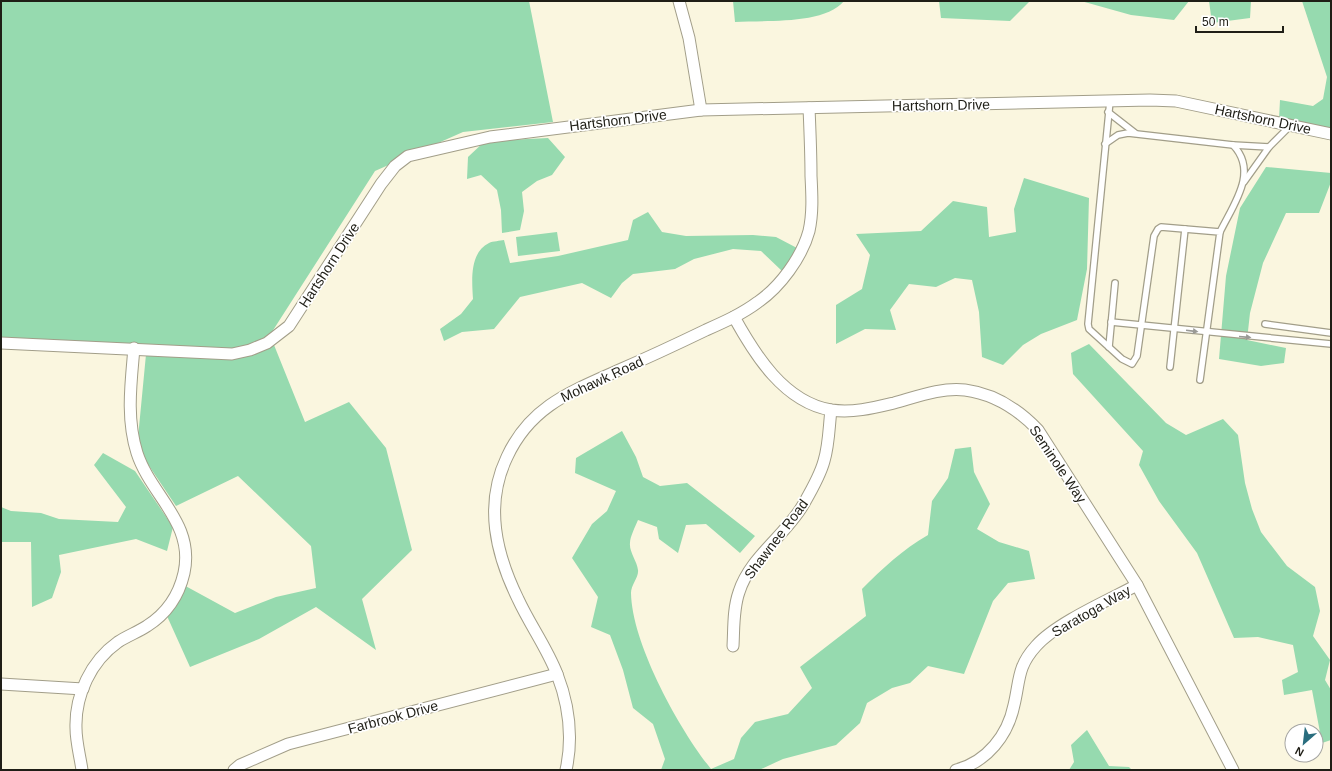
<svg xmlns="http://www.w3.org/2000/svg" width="1332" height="771" font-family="Arial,sans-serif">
  <rect width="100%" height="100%" fill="#faf6df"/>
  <g fill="#96daaf">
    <path d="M 1,1 L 529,1 L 553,122 L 463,132 L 375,171 L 270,335 L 305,422 L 349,402 L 386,448 L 412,550 L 362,599 L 376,650 L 316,607 L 259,639 L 190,667 L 162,605 L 180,583 L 235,613 L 276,597 L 316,588 L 311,546 L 238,476 L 176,506 L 137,448 L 147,344 L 1,342 Z"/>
    <path d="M 733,1 L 844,1 C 824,25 765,20 735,22 Z"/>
    <path d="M 939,1 L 1030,1 L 1010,21 L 941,18 Z"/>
    <path d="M 1081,1 L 1189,1 L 1174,20 L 1131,15 Z"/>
    <path d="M 1209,1 L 1251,1 L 1250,18 L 1212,23 Z"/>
    <path d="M 1302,1 L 1331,1 L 1331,129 L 1279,119 L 1280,100 L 1313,106 L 1323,99 L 1327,77 Z"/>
    <path d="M 548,138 L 565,157 L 552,175 L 537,181 L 522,192 L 524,211 L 520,230 L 502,233 L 501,210 L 497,190 L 481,175 L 467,179 L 468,157 L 485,141 Z"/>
    <path d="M 1266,167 L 1331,173 L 1331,182 L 1319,213 L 1286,213 L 1263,263 L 1250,313 L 1247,340 L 1286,348 L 1284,363 L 1261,366 L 1219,359 L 1226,276 L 1240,208 Z"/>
    <path d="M 1024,178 L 1089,198 L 1087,269 L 1077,320 L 1041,334 L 1023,345 L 1003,365 L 982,357 L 979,312 L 972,280 L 955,278 L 936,287 L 909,284 L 890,310 L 896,330 L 865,329 L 836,344 L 836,305 L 862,289 L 870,255 L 856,234 L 921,231 L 953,201 L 987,207 L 989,237 L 1016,232 L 1014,209 Z"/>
    <path d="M 648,212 L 662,232 L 686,236 L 753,235 L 776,237 L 797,248 L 782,271 L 761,251 L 733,249 L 694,259 L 675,269 L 633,274 L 622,283 L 611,298 L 582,283 L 520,297 L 494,329 L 462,332 L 444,341 L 440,329 L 461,314 L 473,299 C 472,281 469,253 489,243 C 493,241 500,241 504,240 L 510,263 L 558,256 L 628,240 L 633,220 Z"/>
    <path d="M 557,232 L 560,251 L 518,256 L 516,237 Z"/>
    <path d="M 1089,344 L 1166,423 L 1186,435 L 1223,419 L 1238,435 L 1245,483 L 1252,509 L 1261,532 L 1287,566 L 1315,587 L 1320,611 L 1313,636 L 1330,660 L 1325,680 L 1331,690 L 1331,740 L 1322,743 L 1312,690 L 1284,695 L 1282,680 L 1298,672 L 1293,645 L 1258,637 L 1234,638 L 1197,553 L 1159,501 L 1139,465 L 1143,451 L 1073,374 L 1071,353 Z"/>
    <path d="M 622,431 L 636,457 L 643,477 L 660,486 L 687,483 L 755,536 L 740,553 L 706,524 L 686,525 L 678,553 L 659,539 L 657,527 L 638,520 C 635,527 630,537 630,543 C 629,552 637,561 638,570 C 639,577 631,585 631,593 C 632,644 679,729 711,769 L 734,759 L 741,738 L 755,722 L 788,714 L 812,688 L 800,667 L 866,616 L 862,589 C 883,568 902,550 928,535 L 932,501 L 948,478 L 955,449 L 971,447 L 974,472 L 990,504 L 977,529 L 999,542 L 1029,551 L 1035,579 L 1008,583 L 993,601 L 964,674 L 928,666 L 910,683 L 892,688 L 867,703 L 860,723 L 836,745 L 783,759 L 759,770 L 661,770 L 665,759 L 653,724 L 633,708 L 623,670 L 610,635 L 591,627 L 598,597 L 572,558 L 592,524 L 607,511 L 616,491 L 575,473 L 576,458 Z"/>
    <path d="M 103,453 L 135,471 L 173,527 L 167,551 L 136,539 L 59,555 L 61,572 L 52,598 L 32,607 L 31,542 L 1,542 L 1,507 L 11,511 L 41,513 L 59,519 L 118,522 L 126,507 L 94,465 Z"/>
    <path d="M 1087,730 L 1109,766 L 1129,767 L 1132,770 L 1069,770 L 1074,762 L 1071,745 Z"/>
  </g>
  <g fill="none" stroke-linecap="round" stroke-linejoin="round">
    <defs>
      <g id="service">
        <path d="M 1110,101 L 1088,324 L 1089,329 L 1122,359 L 1132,364 L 1137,356 L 1154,236 L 1158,229 L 1161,227 L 1220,232 L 1200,380"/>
        <path d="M 1108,112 L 1135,133"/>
        <path d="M 1105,144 L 1118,135 L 1128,133 L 1233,145 C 1259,172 1233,205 1220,232"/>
        <path d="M 1233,145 L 1269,147 L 1244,182"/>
        <path d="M 1269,147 L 1290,126"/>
        <path d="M 1111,322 L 1331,344"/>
        <path d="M 1265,324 L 1331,333"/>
        <path d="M 1109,347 L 1115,283"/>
        <path d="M 1170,367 L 1185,229"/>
      </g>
      <g id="minor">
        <path d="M 679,1 L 689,38 L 701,110"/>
        <path d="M 734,317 C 755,355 784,402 831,410 C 853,413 873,408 894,403 C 916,397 942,387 965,390 C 995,394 1018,409 1038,430 L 1137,585 L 1233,770"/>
        <path d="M 1,343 L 232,354 L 250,350 L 267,343 L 289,326 L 381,184 L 395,166 L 408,156 L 490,137 L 701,110 L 1150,100 L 1176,101 L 1331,134"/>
        <path d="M 733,646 C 734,628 733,609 739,592 C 750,557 785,536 803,505 C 811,491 820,476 824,461 C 829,445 829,426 831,410"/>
        <path d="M 1,684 L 83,689"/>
        <path d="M 82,770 C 80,756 76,742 76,728 C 75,695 91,661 118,642 C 127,636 138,632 147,626 C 166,614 179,595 184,573 C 195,523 151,496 137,453 C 126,418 131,383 134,348"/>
        <path d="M 234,770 L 240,765 L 288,744 L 557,674"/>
        <path d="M 566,770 C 573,738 569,705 557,674 C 547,648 530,625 518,599 C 496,554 484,505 507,457 C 530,407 570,392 617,371 C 647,358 677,344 706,330 C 724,322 742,314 758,302 C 780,287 802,257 809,231 C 813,213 812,195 811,176 C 811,153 810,131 809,108"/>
        <path d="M 956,770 C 987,762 1008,735 1014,705 C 1020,680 1017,667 1036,646 C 1056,623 1109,600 1137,585"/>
      </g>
    </defs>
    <use href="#service" stroke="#a29e89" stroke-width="8"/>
    <use href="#minor" stroke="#a29e89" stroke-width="13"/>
    <use href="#service" stroke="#fff" stroke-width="5.5"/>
    <use href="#minor" stroke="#fff" stroke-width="11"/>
  </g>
  <defs><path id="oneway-solid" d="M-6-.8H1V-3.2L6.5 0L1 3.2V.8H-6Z"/></defs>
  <g fill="#9a9a96">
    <use href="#oneway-solid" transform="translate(1192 331) rotate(7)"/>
    <use href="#oneway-solid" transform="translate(1245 337) rotate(5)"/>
  </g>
  <g text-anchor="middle" stroke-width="3.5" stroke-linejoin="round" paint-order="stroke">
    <g font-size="14" fill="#1f1e16" stroke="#fff">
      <text transform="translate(941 105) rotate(-1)" y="5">Hartshorn Drive</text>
      <text transform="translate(1263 119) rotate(12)" y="5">Hartshorn Drive</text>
      <text transform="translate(618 120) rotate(-7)" y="5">Hartshorn Drive</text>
      <text transform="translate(329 265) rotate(-57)" y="5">Hartshorn Drive</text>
      <text transform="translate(602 379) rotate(-25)" y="5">Mohawk Road</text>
      <text transform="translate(1058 464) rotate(56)" y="5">Seminole Way</text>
      <text transform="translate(776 539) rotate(-53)" y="5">Shawnee Road</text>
      <text transform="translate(1091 611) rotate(-30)" y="5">Saratoga Way</text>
      <text transform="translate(393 717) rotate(-15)" y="5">Farbrook Drive</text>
    </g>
  </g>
  <rect width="1332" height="771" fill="none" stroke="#1f1e16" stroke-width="4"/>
  <g transform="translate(1304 743) rotate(208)"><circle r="19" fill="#ffffff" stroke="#a5a5a2"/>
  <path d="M0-3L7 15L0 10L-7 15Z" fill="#296d7e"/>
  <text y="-6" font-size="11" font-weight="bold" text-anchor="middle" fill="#1f1e16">N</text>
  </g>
  <path d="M1196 26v6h87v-6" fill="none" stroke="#1f1e16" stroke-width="2"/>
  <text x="1202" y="26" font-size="12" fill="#1f1e16" stroke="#ffffff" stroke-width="3" paint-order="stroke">50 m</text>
</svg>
